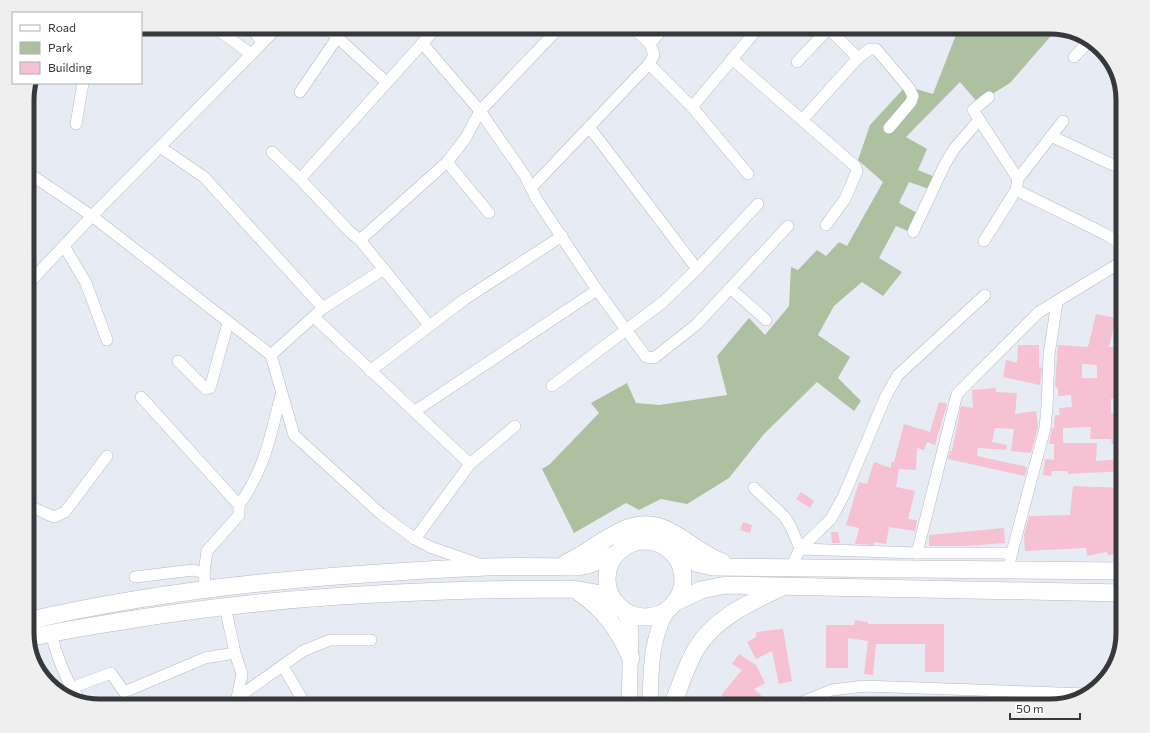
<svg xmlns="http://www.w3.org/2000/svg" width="1150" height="733" font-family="Commissioner,sans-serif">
  <rect width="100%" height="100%" fill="#e7ecf4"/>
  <path fill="#adc0a0" d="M 959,27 L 1049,27 L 1057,29 L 1010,83 L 978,103 L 960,82 L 906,137 L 927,149 L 918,170 L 935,177 L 929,189 L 909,182 L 899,203 L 919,214 L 908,231 L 896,226 L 879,258 L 902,272 L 883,296 L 862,282 L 834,306 L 818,335 L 850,357 L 838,378 L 861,401 L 854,411 L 817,382 L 764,434 L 729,478 L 687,504 L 661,499 L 639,510 L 626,503 L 574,533 L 542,469 L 550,464 L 599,413 L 591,403 L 627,383 L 636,403 L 659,405 L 727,395 L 717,356 L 749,318 L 765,335 L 789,306 L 791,267 L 798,270 L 817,250 L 826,256 L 839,242 L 847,246 L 883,182 L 858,160 L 870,125 L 906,86 L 933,94 Z"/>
  <g fill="#f5c1d3" fill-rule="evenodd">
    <path d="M 1096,314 L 1116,318 L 1109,347 L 1120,347 L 1119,368 L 1123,368 L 1123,399 L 1111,399 L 1111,413 L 1117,413 L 1117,424 L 1123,423 L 1123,444 L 1112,444 L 1111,439 L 1090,439 L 1091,427 L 1063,428 L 1063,443 L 1097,443 L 1096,461 L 1123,459 L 1123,471 L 1068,474 L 1067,471 L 1052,471 L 1051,476 L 1043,475 L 1045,459 L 1054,460 L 1054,444 L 1049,444 L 1052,428 L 1054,428 L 1055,415 L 1060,415 L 1059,408 L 1072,407 L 1071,395 L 1058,396 L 1058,389 L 1055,385 L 1058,345 L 1088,347 ZM 1082,364 L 1097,365 L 1097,378 L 1082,378 Z"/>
    <path d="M 1018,345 L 1039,345 L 1039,367 L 1042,368 L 1040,385 L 1003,377 L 1006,360 L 1017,363 Z"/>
    <path d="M 996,388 L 996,392 L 1017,393 L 1015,414 L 1036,411 L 1038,427 L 1031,453 L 1011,451 L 1014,429 L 995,428 L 992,442 L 1007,445 L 1006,450 L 978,448 L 977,456 L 1027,467 L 1025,476 L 948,459 L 950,451 L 952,451 L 961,406 L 973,408 L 972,390 Z"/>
    <path d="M 939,402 L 947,404 L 935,445 L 927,442 L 924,450 L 917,448 L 916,470 L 899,469 L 896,487 L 915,491 L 908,519 L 917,520 L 915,531 L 889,527 L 886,544 L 874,542 L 874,545 L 855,544 L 859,528 L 846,525 L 859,482 L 867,484 L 874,462 L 891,468 L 891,462 L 894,462 L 904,424 L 930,432 Z"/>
    <path d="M 1073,486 L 1123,488 L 1123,542 L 1121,543 L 1123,553 L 1108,555 L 1107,552 L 1087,556 L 1086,548 L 1025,551 L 1024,535 L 1029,516 L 1070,515 Z"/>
    <path d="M 801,492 L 814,501 L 810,508 L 796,499 Z"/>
    <path d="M 743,522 L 752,525 L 750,533 L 740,530 Z"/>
    <path d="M 1004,528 L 1005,543 L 966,546 L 929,546 L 929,535 Z"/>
    <path d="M 831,532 L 838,532 L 840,543 L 832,543 Z"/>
    <path d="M 855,620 L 868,622 L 868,624 L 944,624 L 944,672 L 925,672 L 925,644 L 876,644 L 873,675 L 864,674 L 868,641 L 848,638 L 848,668 L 826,668 L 826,625 L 854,625 Z"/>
    <path d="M 783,629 L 792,681 L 779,684 L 772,651 L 756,659 L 747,642 L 756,637 L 756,632 Z"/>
    <path d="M 739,654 L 756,665 L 765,683 L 754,689 L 764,698 L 757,706 L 734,706 L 721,695 L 742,670 L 732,664 Z"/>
  </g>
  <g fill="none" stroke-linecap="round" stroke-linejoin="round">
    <defs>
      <g id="street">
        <path d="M 214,27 L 251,54"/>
        <path d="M 251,27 L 262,43"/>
        <path d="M 326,27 L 386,82"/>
        <path d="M 632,27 L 650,44"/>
        <path d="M 827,27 L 858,58"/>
        <path d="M 422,43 L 480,111 L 525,176 L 537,200 L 597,290 L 646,357 L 654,358 L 697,324 L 788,226"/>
        <path d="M 1074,57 L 1090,40"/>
        <path d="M 732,59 L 855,166 L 857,171 L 845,199 L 826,225"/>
        <path d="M 797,62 L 830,27"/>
        <path d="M 649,64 L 692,107 L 748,174"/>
        <path d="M 300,92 L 337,38"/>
        <path d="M 692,107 L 759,27"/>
        <path d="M 802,120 L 858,58 L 870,49 L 876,49 L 909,88 L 913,96 L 911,102 L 889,128"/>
        <path d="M 76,124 L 83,83"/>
        <path d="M 590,128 L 697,269"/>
        <path d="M 1051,136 L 1113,165"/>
        <path d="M 160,147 L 204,177 L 323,308"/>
        <path d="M 272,152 L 300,179 L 350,232 L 360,240 L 429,325"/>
        <path d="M 447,162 L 489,213"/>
        <path d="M 27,172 L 92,216 L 271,355 L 294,435 L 381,514 L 415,539 L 430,547 L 479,564"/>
        <path d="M 300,179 L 437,27"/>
        <path d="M 1018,179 L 1063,121"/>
        <path d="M 532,187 L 649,64 L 654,55 L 650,44 L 664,27"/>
        <path d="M 1016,190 L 1105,234 L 1123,245"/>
        <path d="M 913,232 L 945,164 L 954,149 L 979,120"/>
        <path d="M 360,240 L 447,162 L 465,139 L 480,111 L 560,27"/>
        <path d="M 984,241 L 1016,190 L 1018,179 L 973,110 L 989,97"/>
        <path d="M 64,246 L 86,283 L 107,340"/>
        <path d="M 27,285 L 92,216 L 278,27"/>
        <path d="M 730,288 L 766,320"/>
        <path d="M 314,317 L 470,464"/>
        <path d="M 271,355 L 323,308 L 384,269"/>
        <path d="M 178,361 L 206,389 L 210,388 L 228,323"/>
        <path d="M 370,371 L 465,299 L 562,236"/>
        <path d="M 552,386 L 663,302 L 697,269 L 758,204"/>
        <path d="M 141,397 L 239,505 L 239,515 L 207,551 L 204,573 L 206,590"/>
        <path d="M 415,411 L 597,290"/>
        <path d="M 754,488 L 784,516 L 791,527 L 800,549 L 917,553 L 1010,553"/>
        <path d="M 27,505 L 54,517 L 65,512 L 107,456"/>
        <path d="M 239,505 C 265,469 270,437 281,395"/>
        <path d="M 415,539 L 470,464 L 515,426"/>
        <path d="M 917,553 L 957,394 L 1039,312 L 1123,261"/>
        <path d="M 1010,560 L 1045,428 L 1047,407 L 1049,355 L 1057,302"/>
        <path d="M 791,567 L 800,549 L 831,519 L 844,495 L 886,396 L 898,375 L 985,295"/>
        <path d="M 135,577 L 193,570 L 204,573"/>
        <path d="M 225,606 L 235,653 L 242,674 L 237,698 L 239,706"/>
        <path d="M 51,633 C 57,657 65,680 80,700"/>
        <path d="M 283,666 L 306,706"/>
        <path d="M 71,688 L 111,673 L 124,692 L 205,658 L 235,653"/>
        <path d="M 237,698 L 303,651 L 330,640 L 371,640"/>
        <path d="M 792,706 L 832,690 L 864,686 L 1088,694"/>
      </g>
      <g id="secondary">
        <path d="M 624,611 L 630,624 L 631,634 L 629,706"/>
        <path d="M 650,706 C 651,673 650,640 667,611"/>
      </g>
      <g id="primary">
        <circle cx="645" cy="579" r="38"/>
        <path d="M 671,552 L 696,563 L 713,567 L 1123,571"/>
        <path d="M 566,563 C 600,548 629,510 669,531 C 687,540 702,554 722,562"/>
        <path d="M 580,593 C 605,610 619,631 631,658"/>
        <path d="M 676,602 L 701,590 L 726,585 L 1123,593"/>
        <path d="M 27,621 C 178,586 333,574 487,567 C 518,566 548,567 578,567 L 591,564 L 618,553"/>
        <path d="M 28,638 C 59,631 91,626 122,621 C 272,596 422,589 573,589 L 596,593 L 616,603"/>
        <path d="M 672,706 C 680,687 686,666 696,649 C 715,618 749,603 780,588"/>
      </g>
    </defs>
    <use href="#street" stroke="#b6bac2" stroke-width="12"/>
    <use href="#secondary" stroke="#b6bac2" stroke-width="16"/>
    <use href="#primary" stroke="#b6bac2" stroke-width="18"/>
    <use href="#street" stroke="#fff" stroke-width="11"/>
    <use href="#secondary" stroke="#fff" stroke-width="15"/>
    <use href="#primary" stroke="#fff" stroke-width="17"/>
  </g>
  <path d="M0 0H1150V733H0ZM100 34H1050A66 66 0 0 1 1116 100V633A66 66 0 0 1 1050 699H100A66 66 0 0 1 34 633V100A66 66 0 0 1 100 34Z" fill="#efefef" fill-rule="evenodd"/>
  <path fill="none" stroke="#36383b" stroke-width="5" d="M100 34H1050A66 66 0 0 1 1116 100V633A66 66 0 0 1 1050 699H100A66 66 0 0 1 34 633V100A66 66 0 0 1 100 34Z"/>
  <rect x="12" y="12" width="130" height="72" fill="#ffffff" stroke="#afafb1"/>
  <rect x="20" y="25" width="20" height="6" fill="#ffffff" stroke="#afafb1"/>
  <text x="48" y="32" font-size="12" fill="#36383b">Road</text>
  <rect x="20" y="42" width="20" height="12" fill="#adc0a0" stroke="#afafb1"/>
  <text x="48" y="52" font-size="12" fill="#36383b">Park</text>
  <rect x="20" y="62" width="20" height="12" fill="#f5c1d3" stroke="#afafb1"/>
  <text x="48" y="72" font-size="12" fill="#36383b">Building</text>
  <path d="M1010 713v6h70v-6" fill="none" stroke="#36383b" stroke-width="2"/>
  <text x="1016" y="713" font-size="12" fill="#36383b" stroke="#ffffff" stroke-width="3" paint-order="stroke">50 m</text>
</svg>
